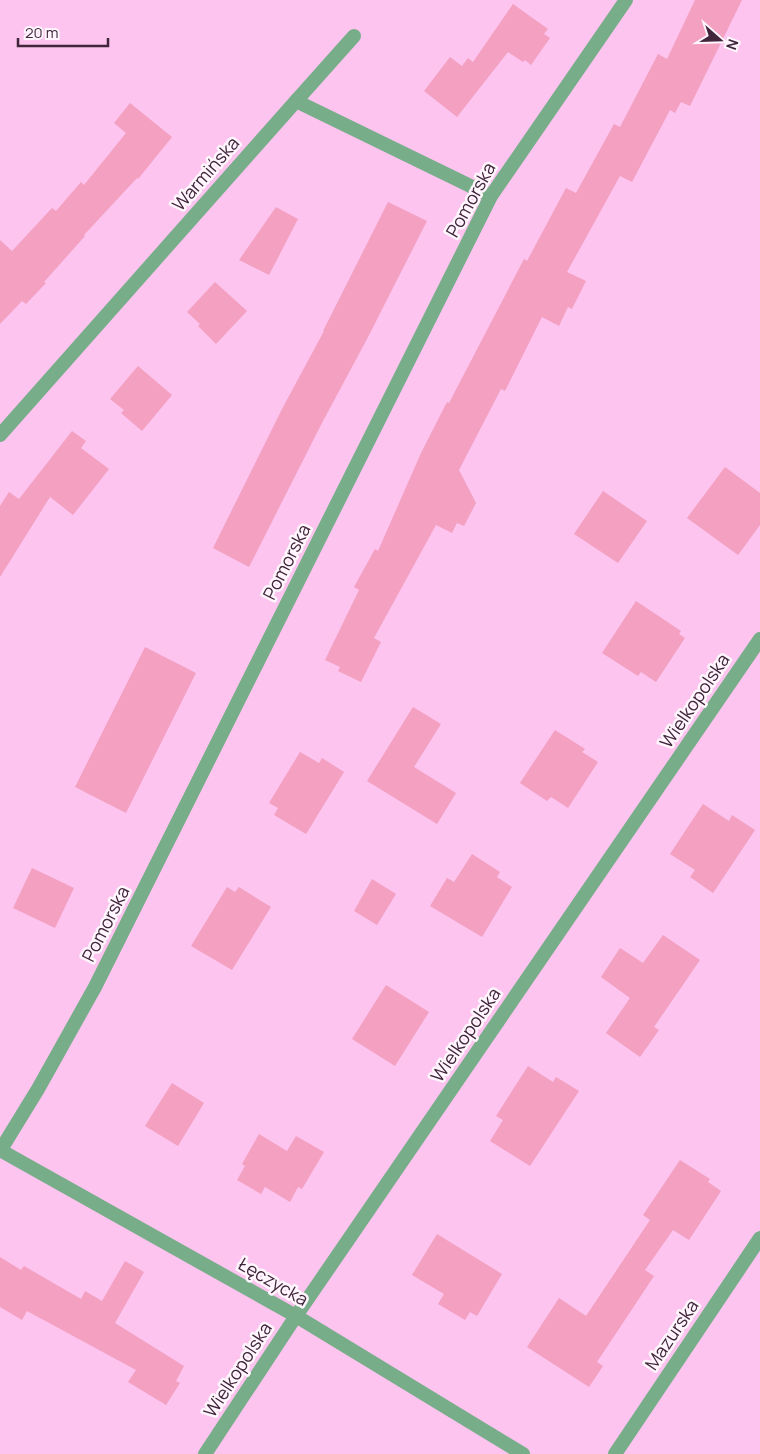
<svg xmlns="http://www.w3.org/2000/svg" width="760" height="1454" font-family="Manrope,sans-serif">
  <rect width="100%" height="100%" fill="#fcc4ef"/>
  <g fill="#f3a0c1">
    <path d="M 695,0 L 742,0 L 690,106 L 681,102 L 675,113 L 670,110 L 632,182 L 620,176 L 567,272 L 586,281 L 572,309 L 568,307 L 559,326 L 542,317 L 505,391 L 501,389 L 459,470 L 476,503 L 464,526 L 457,523 L 452,533 L 436,525 L 374,638 L 381,642 L 361,682 L 338,671 L 340,667 L 325,660 L 359,590 L 354,587 L 375,549 L 378,551 L 421,453 L 447,402 L 449,403 L 524,259 L 527,261 L 566,188 L 576,193 L 614,124 L 620,127 L 658,54 L 667,59 Z"/>
    <path d="M 513,4 L 548,29 L 544,34 L 550,38 L 531,65 L 525,60 L 523,62 L 508,52 L 457,117 L 424,91 L 450,57 L 462,66 L 468,58 L 473,62 Z"/>
    <path d="M 130,103 L 172,137 L 138,179 L 137,178 L 84,235 L 85,236 L 44,282 L 46,283 L 26,304 L 22,301 L 0,324 L 0,240 L 12,251 L 52,208 L 56,211 L 81,182 L 84,185 L 126,133 L 114,123 Z"/>
    <path d="M 388,202 L 427,221 L 367,339 L 323,421 L 249,567 L 213,548 L 282,409 L 324,331 L 323,331 Z"/>
    <path d="M 276,207 L 298,219 L 269,275 L 239,260 Z"/>
    <path d="M 215,282 L 247,311 L 216,344 L 198,326 L 200,324 L 187,312 Z"/>
    <path d="M 138,366 L 172,395 L 142,431 L 121,413 L 124,410 L 110,399 Z"/>
    <path d="M 72,431 L 86,441 L 81,448 L 109,469 L 73,515 L 50,497 L 0,577 L 0,506 L 9,492 L 19,499 Z"/>
    <path d="M 725,467 L 760,493 L 760,525 L 738,555 L 687,518 Z"/>
    <path d="M 603,491 L 647,521 L 618,563 L 574,534 Z"/>
    <path d="M 636,601 L 681,631 L 679,634 L 685,638 L 656,682 L 641,672 L 638,676 L 602,653 Z"/>
    <path d="M 145,647 L 196,673 L 126,813 L 75,787 Z"/>
    <path d="M 413,707 L 441,724 L 414,767 L 456,793 L 437,824 L 367,781 Z"/>
    <path d="M 555,730 L 585,749 L 582,752 L 598,762 L 568,808 L 551,797 L 547,801 L 520,783 Z"/>
    <path d="M 300,752 L 319,763 L 322,758 L 344,772 L 306,834 L 274,815 L 278,808 L 269,803 Z"/>
    <path d="M 703,804 L 729,821 L 732,815 L 755,830 L 713,893 L 690,877 L 695,870 L 670,854 Z"/>
    <path d="M 472,854 L 500,872 L 497,877 L 512,887 L 482,937 L 430,906 L 447,878 L 454,882 Z"/>
    <path d="M 32,868 L 74,888 L 55,928 L 13,908 Z"/>
    <path d="M 372,879 L 396,894 L 377,925 L 354,911 Z"/>
    <path d="M 227,887 L 235,892 L 239,887 L 271,907 L 232,970 L 191,946 Z"/>
    <path d="M 663,935 L 700,960 L 654,1027 L 659,1030 L 640,1057 L 606,1033 L 630,998 L 601,977 L 620,948 L 643,963 Z"/>
    <path d="M 386,985 L 429,1012 L 395,1066 L 352,1039 Z"/>
    <path d="M 528,1066 L 553,1082 L 556,1077 L 579,1091 L 530,1166 L 490,1141 L 503,1120 L 496,1116 Z"/>
    <path d="M 172,1083 L 204,1103 L 178,1146 L 145,1126 Z"/>
    <path d="M 259,1134 L 287,1151 L 296,1136 L 324,1152 L 302,1189 L 298,1187 L 290,1202 L 265,1187 L 261,1194 L 237,1180 L 245,1166 L 242,1164 Z"/>
    <path d="M 680,1160 L 710,1179 L 708,1182 L 721,1191 L 689,1240 L 673,1230 L 645,1270 L 654,1276 L 597,1362 L 603,1366 L 589,1387 L 527,1347 L 559,1298 L 586,1316 L 650,1220 L 643,1215 Z"/>
    <path d="M 437,1234 L 502,1274 L 477,1316 L 470,1312 L 465,1320 L 438,1304 L 444,1294 L 412,1275 Z"/>
    <path d="M 0,1257 L 21,1270 L 24,1266 L 81,1299 L 85,1291 L 102,1301 L 125,1261 L 144,1272 L 115,1323 L 184,1366 L 176,1381 L 180,1383 L 166,1405 L 128,1382 L 136,1370 L 27,1311 L 22,1320 L 0,1307 Z"/>
  </g>
  <g fill="none" stroke-linecap="round" stroke-linejoin="round">
    <g stroke="#78ad89" stroke-width="14">
      <path d="M 296,101 L 354,36"/>
      <path d="M 0,435 L 296,101 L 491,196"/>
      <path d="M 0,1150 L 296,1316 L 523,1454"/>
      <path d="M 0,1151 L 38,1089 L 95,987 L 491,196 L 626,0"/>
      <path d="M 205,1454 L 296,1316 L 760,639"/>
      <path d="M 615,1454 L 760,1238"/>
    </g>
  </g>
  <g text-anchor="middle" stroke-width="5" stroke-linejoin="round" paint-order="stroke">
    <g font-size="18" fill="#40253b" stroke="#fef6fc">
      <text transform="translate(206 174) rotate(-49)" y="6">Warmińska</text>
      <text transform="translate(471 200) rotate(-61)" y="6">Pomorska</text>
      <text transform="translate(287 562) rotate(-63)" y="6">Pomorska</text>
      <text transform="translate(695 701) rotate(-56)" y="6">Wielkopolska</text>
      <text transform="translate(106 924) rotate(-63)" y="6">Pomorska</text>
      <text transform="translate(466 1035) rotate(-56)" y="6">Wielkopolska</text>
      <text transform="translate(273 1282) rotate(30)" y="6">Łęczycka</text>
      <text transform="translate(672 1335) rotate(-56)" y="6">Mazurska</text>
      <text transform="translate(238 1370) rotate(-57)" y="6">Wielkopolska</text>
    </g>
  </g>
  <g transform="translate(720 40) rotate(110)" stroke="#fef6fc" stroke-width="4" paint-order="stroke">
  <path d="M0-4L9 19L0 12L-9 19Z" fill="#40253b"/>
  <text y="-8" font-size="14" font-weight="bold" text-anchor="middle" fill="#40253b">N</text>
  </g>
  <path d="M18 38v8h90v-8" fill="none" stroke="#40253b" stroke-width="2.5"/>
  <text x="25" y="38" font-size="15" fill="#40253b" stroke="#fef6fc" stroke-width="4" paint-order="stroke">20 m</text>
</svg>
